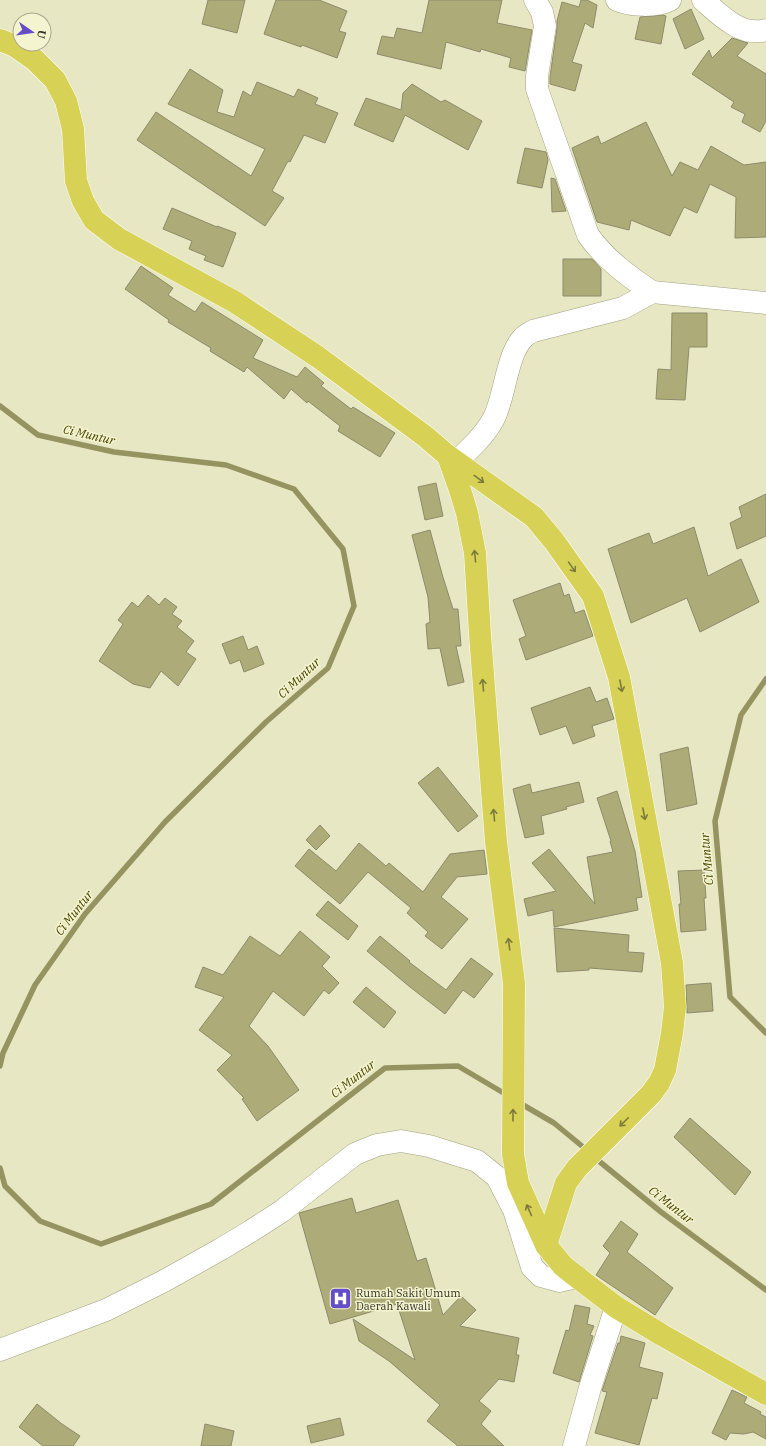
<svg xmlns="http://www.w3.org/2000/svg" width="766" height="1446" font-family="'IBM Plex Serif',serif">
  <rect width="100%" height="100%" fill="#e7e7c3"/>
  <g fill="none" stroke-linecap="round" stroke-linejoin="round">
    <g stroke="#959461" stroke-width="5.5">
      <path d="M 0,406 L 38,435 L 114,452 L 226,465 L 294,489 L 343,549 L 354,606 L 328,668 L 266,722 L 165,822 L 85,914 L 35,985 L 3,1053 L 0,1066"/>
      <path d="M 766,679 L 741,715 L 715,821 L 730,997 L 766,1033"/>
      <path d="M 518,1102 L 554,1123 L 588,1151"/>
      <path d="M 594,1157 L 661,1212 L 766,1290"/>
      <path d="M 0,1168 L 5,1186 L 40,1221 L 101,1244 L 211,1204 L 385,1068 L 458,1066 L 507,1095"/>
    </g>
  </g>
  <g fill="#adac78" stroke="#8c8b6a">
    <path d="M 208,0 L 245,0 L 237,33 L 202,24 Z"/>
    <path d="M 276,0 L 319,0 L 347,11 L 339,31 L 346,33 L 337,58 L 302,45 L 301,47 L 264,34 Z"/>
    <path d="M 429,0 L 502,0 L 497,23 L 532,30 L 525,71 L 509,67 L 511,58 L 481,49 L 480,52 L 446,42 L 441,69 L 377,54 L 382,36 L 394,38 L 397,28 L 422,33 Z"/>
    <path d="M 581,0 L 587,0 L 597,5 L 593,28 L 585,23 L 572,62 L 582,65 L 575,91 L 550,84 L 550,77 L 557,28 L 557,21 L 562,2 L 579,7 Z"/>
    <path d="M 691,9 L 704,39 L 685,49 L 673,19 Z"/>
    <path d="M 663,15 L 666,16 L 661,44 L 635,39 L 640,17 Z"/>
    <path d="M 732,38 L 748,43 L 737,56 L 766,74 L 766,121 L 760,132 L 742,122 L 745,114 L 731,107 L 734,102 L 692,74 L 709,50 L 712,58 Z"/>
    <path d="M 190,69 L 223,90 L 217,112 L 234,117 L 243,91 L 251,96 L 257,82 L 294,97 L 298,89 L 318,98 L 315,104 L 338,113 L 325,143 L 304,135 L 290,162 L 288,161 L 272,191 L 284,198 L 265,226 L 137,140 L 156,112 L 251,176 L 265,149 L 168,104 Z"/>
    <path d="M 412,84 L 441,102 L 445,100 L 482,121 L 468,150 L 405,115 L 393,142 L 354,125 L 366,98 L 401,110 L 403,93 Z"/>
    <path d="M 646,122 L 672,176 L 680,162 L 698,170 L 711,146 L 744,165 L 766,162 L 766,237 L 735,238 L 736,197 L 710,184 L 697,213 L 684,207 L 670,236 L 631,220 L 629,230 L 597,222 L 572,148 L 598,136 L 601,144 Z"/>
    <path d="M 525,148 L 546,152 L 548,160 L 542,188 L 517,183 Z"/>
    <path d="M 551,178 L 555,179 L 566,211 L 552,212 Z"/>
    <path d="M 172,208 L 217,227 L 217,226 L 236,233 L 223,267 L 204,260 L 206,256 L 189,249 L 192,241 L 163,229 Z"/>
    <path d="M 563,259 L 592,259 L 601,269 L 601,296 L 563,296 Z"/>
    <path d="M 141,266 L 173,288 L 168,295 L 195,312 L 202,302 L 263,340 L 253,358 L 297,377 L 305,367 L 324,383 L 321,386 L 351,409 L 353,407 L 395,433 L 380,457 L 338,431 L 340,426 L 308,401 L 307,403 L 291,389 L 284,399 L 247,367 L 244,372 L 210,351 L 211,348 L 168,322 L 169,320 L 125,289 Z"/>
    <path d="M 672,313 L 707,313 L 707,347 L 689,347 L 685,400 L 656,399 L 658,369 L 671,370 Z"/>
    <path d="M 436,483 L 443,516 L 425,520 L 418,487 Z"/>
    <path d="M 766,494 L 766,536 L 737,549 L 730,523 L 742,517 L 739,507 Z"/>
    <path d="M 694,527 L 708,576 L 741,559 L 759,602 L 700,632 L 687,598 L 631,623 L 608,549 L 649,533 L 653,544 Z"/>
    <path d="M 430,530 L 442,574 L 453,609 L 458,609 L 461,646 L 456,646 L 464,682 L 448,686 L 440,648 L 428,649 L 426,624 L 430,622 L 428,597 L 412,535 Z"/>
    <path d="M 560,583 L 564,596 L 569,594 L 575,613 L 584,610 L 593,636 L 526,660 L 519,639 L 526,636 L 513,600 Z"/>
    <path d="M 148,595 L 159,605 L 165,598 L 177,607 L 172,614 L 182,621 L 177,627 L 194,641 L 186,652 L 196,659 L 178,686 L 161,671 L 150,688 L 133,684 L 99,661 L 123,624 L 118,620 L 132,602 L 138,607 Z"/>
    <path d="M 243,636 L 248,650 L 257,646 L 264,664 L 244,672 L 240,660 L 230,664 L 222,644 Z"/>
    <path d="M 590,687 L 596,702 L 607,698 L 614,719 L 592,726 L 595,736 L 573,744 L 566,726 L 540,735 L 531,708 Z"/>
    <path d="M 688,747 L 697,804 L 667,811 L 660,754 Z"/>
    <path d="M 438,767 L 478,816 L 458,832 L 418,783 Z"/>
    <path d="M 579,782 L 584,802 L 566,807 L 567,809 L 541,816 L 544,834 L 525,838 L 513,789 L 530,784 L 532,793 Z"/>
    <path d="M 617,791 L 635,851 L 642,897 L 636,898 L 638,910 L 554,927 L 553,910 L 528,916 L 524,899 L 556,891 L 532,863 L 549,849 L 595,904 L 587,857 L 613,852 L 610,841 L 611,841 L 597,798 Z"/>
    <path d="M 320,825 L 330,836 L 316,850 L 306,840 Z"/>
    <path d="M 359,843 L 386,866 L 389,863 L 423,892 L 450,854 L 484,850 L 487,874 L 457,877 L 441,897 L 468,919 L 442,949 L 425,936 L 428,932 L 407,913 L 411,908 L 368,872 L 340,904 L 295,866 L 309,849 L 336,871 Z"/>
    <path d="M 704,870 L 706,898 L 704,898 L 706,930 L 681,932 L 679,904 L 681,904 L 678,871 Z"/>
    <path d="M 328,901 L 358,926 L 348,940 L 316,915 Z"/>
    <path d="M 554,928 L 629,935 L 628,952 L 644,953 L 642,972 L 589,968 L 589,970 L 557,972 Z"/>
    <path d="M 300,931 L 330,957 L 322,966 L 339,983 L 329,994 L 324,990 L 304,1016 L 273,991 L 249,1026 L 268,1046 L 299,1090 L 257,1121 L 242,1099 L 244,1098 L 217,1070 L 232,1055 L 199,1030 L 224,997 L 195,987 L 203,967 L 223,975 L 250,936 L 280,956 Z"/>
    <path d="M 380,936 L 410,961 L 409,962 L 446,990 L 471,958 L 493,974 L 474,998 L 463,990 L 445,1014 L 410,987 L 367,951 Z"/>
    <path d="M 711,983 L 713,1011 L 687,1013 L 686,985 Z"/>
    <path d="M 366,987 L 396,1012 L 384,1028 L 353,1002 Z"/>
    <path d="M 690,1118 L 751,1172 L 735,1195 L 674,1137 Z"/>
    <path d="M 352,1198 L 356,1213 L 398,1200 L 417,1261 L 426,1258 L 443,1315 L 461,1296 L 476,1310 L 460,1326 L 519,1338 L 516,1355 L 519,1355 L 514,1382 L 499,1379 L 479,1401 L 491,1411 L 481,1424 L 504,1446 L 458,1446 L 427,1421 L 440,1405 L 389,1361 L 359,1341 L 353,1319 L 415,1360 L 397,1304 L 330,1324 L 299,1213 Z"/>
    <path d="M 621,1221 L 638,1234 L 627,1252 L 673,1288 L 655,1315 L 596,1275 L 610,1253 L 603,1246 Z"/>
    <path d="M 575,1305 L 590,1308 L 587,1324 L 594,1326 L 590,1335 L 593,1336 L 579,1382 L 553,1373 L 566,1330 L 569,1331 Z"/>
    <path d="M 621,1336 L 645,1343 L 639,1367 L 663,1373 L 657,1399 L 652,1398 L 639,1445 L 595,1433 L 607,1392 L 602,1391 L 618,1343 L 620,1343 Z"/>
    <path d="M 732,1390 L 747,1397 L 744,1403 L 761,1412 L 760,1414 L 766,1417 L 766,1439 L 753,1432 L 744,1434 L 730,1433 L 726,1440 L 712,1433 Z"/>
    <path d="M 37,1404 L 62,1424 L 80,1436 L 73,1446 L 43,1446 L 19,1427 Z"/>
    <path d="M 340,1418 L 344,1435 L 311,1443 L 307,1426 Z"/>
    <path d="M 205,1424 L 234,1431 L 231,1446 L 201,1446 Z"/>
  </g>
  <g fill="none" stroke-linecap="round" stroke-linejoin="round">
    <defs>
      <g id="minor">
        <path d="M 617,0 C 632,6 655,7 670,0"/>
        <path d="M 703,0 C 720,15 741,37 766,30"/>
        <path d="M 652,292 L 766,303"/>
        <path d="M 456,462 C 470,449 485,435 494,418 C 505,396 507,354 523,338 C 525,335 530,333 533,331 L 623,308 L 652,292 C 628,276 605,259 588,235 L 537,89 L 537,76 L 545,26 L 542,12 L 535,0"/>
        <path d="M 0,1350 L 106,1310 L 164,1281 L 221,1249 L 251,1231 L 282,1211 L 355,1154 L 377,1145 L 401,1141 L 429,1146 L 477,1161 L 497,1177 L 514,1210 L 532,1267 L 541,1276 L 559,1281 L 577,1277"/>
        <path d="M 574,1446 L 590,1388 L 616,1307"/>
      </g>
      <g id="highway">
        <path d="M 0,40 L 15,46 L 35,60 L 55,80 L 66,101 L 73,129 L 76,181 L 83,201 L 94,220 L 119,239 L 235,302 L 318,357 L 426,437 L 448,456 L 534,517 L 554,541 L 593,596 L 619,677 L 672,963 L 675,1007 L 672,1033 L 665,1070 L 659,1083 L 651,1094 L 577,1168 L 566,1183 L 546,1245"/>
        <path d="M 448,456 L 460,490 L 467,513 L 475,553 L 480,635 L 496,842 L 514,983 L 513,1154 L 518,1183 L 546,1245 L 563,1266 L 577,1277 L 616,1307 L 662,1335 L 766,1394"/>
      </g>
    </defs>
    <use href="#minor" stroke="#a2a280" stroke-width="23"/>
    <use href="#highway" stroke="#fff" stroke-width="23"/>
    <use href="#minor" stroke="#fff" stroke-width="22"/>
    <use href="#highway" stroke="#d7d156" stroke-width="22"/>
  </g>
  <defs><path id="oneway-shaft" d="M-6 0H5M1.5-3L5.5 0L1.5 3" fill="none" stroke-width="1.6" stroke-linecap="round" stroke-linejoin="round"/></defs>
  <g stroke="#7d7b3c">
    <use href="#oneway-shaft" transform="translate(479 479) rotate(36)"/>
    <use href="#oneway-shaft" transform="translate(475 556) rotate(-96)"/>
    <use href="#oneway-shaft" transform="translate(572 567) rotate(55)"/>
    <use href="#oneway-shaft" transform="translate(483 685) rotate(-95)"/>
    <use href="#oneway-shaft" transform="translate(621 686) rotate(79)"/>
    <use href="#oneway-shaft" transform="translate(644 814) rotate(79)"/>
    <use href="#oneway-shaft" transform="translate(494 815) rotate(-95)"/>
    <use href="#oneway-shaft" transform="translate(509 944) rotate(-97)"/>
    <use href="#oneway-shaft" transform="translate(513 1115) rotate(-90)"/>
    <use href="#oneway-shaft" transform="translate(624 1122) rotate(135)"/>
    <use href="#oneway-shaft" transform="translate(529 1210) rotate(-114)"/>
  </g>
  <defs>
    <symbol id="hospital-square" viewBox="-11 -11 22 22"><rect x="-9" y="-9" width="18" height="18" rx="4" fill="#644dc6" stroke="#f5f4d0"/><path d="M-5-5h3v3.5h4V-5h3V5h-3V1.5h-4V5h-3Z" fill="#fff"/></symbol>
  </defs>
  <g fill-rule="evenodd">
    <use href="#hospital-square" x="328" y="1286" width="25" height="25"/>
  </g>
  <g text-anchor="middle" stroke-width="3" stroke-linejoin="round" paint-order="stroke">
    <g font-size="11" fill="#343426" stroke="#f5f4d0" text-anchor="start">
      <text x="356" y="1297">Rumah Sakit Umum<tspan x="356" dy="13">Daerah Kawali</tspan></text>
    </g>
    <g font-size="12" font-style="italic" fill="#484502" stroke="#f5f4d0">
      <text transform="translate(89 435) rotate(13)" y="4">Ci Muntur</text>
      <text transform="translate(299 678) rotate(-43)" y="4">Ci Muntur</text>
      <text transform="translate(707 859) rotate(-95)" y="4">Ci Muntur</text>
      <text transform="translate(74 913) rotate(-52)" y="4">Ci Muntur</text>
      <text transform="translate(353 1079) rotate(-38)" y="4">Ci Muntur</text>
      <text transform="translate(671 1205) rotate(38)" y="4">Ci Muntur</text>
    </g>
  </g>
  <g transform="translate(32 32) rotate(103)"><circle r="19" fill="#f5f4d0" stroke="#a8a78c"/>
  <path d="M0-3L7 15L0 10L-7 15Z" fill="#644dc6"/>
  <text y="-6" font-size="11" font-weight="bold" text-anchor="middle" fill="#343426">U</text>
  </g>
</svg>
